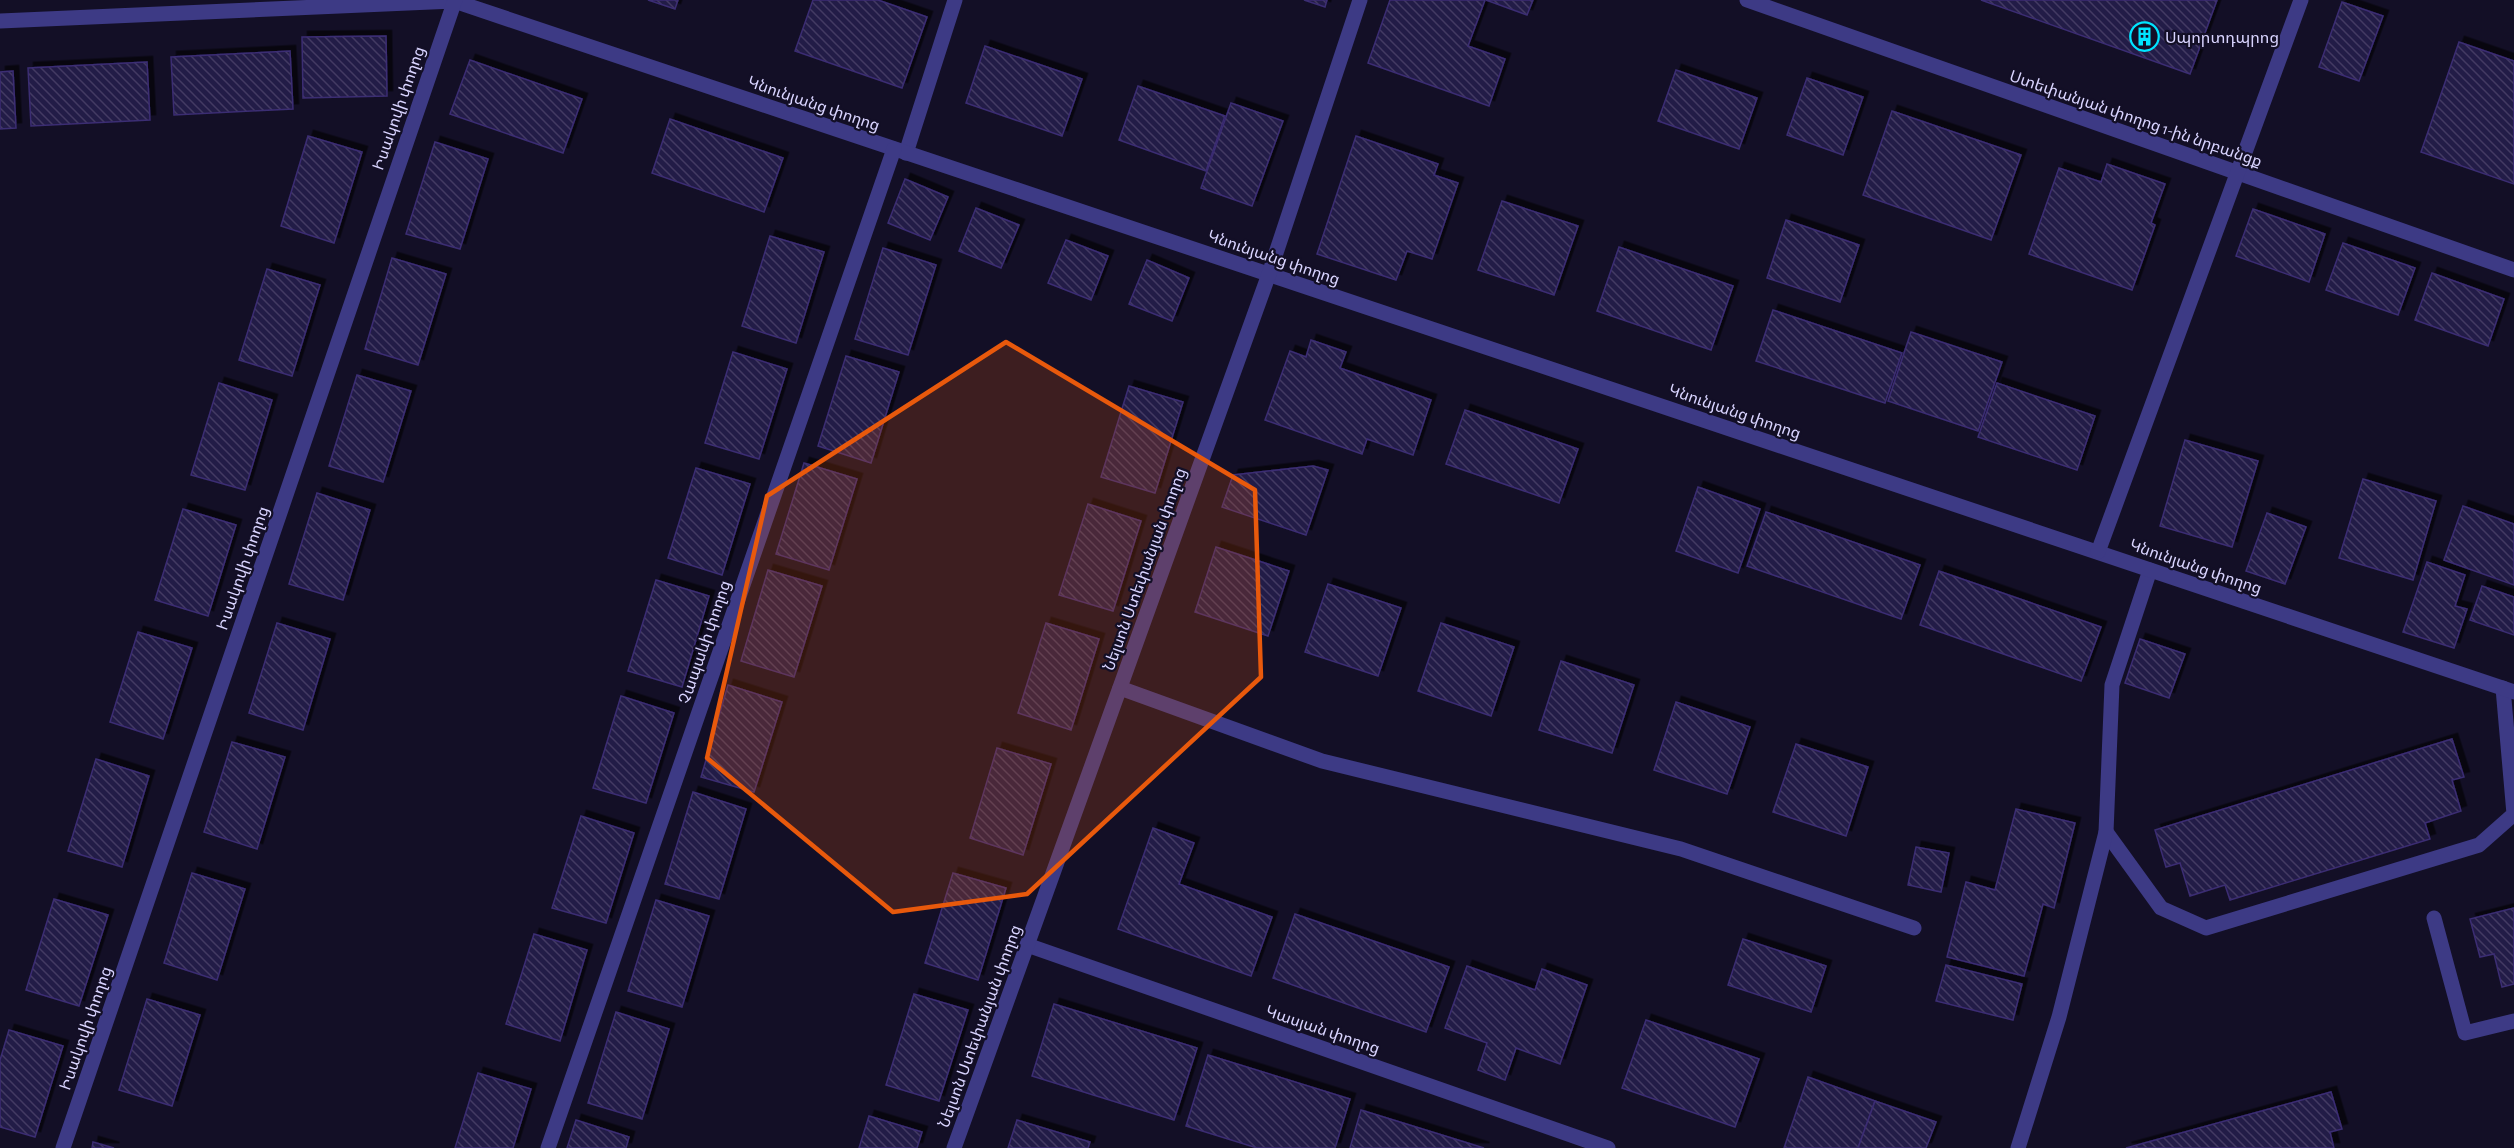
<svg xmlns="http://www.w3.org/2000/svg" width="2514" height="1148" font-family="'Alegreya Sans','Noto Sans Armenian',sans-serif">
  <defs>
    <pattern id="building-back-hatch" width="6" height="6" patternUnits="userSpaceOnUse" patternTransform="scale(1.5)"><rect width="6" height="6" fill="#241b47"/><path d="M-1 5l2 2M0 0l6 6M5-1l2 2" fill="none" stroke="#433b63"/></pattern>
    <filter id="shadow"><feDropShadow dx="5.5" dy="-5.5" stdDeviation="0" flood-color="#0009"/></filter>
  </defs>
  <rect width="100%" height="100%" fill="#130f26"/>
  <g fill="url(#building-back-hatch)" stroke="#3b2d73" stroke-width="1.5" filter="url(#shadow)">
    <path d="M 648,0 L 678,0 L 675,9 Z"/>
    <path d="M 813,0 L 878,0 L 927,17 L 902,88 L 795,51 Z"/>
    <path d="M 1304,0 L 1327,0 L 1325,7 Z"/>
    <path d="M 1390,0 L 1485,0 L 1468,46 L 1505,59 L 1489,106 L 1368,63 Z"/>
    <path d="M 1486,0 L 1533,0 L 1527,15 Z"/>
    <path d="M 1981,0 L 2217,0 L 2190,74 Z"/>
    <path d="M 2342,2 L 2383,16 L 2359,81 L 2319,67 Z"/>
    <path d="M 386,36 L 387,96 L 303,98 L 302,37 Z"/>
    <path d="M 2459,42 L 2514,61 L 2514,184 L 2421,152 Z"/>
    <path d="M 985,46 L 1082,79 L 1062,136 L 966,103 Z"/>
    <path d="M 290,51 L 293,109 L 174,115 L 171,57 Z"/>
    <path d="M 470,60 L 582,99 L 563,153 L 450,114 Z"/>
    <path d="M 147,62 L 150,120 L 31,126 L 28,68 Z"/>
    <path d="M 1676,70 L 1757,98 L 1739,149 L 1658,121 Z"/>
    <path d="M 13,71 L 16,128 L 0,129 L 0,72 Z"/>
    <path d="M 1807,78 L 1863,97 L 1843,155 L 1787,135 Z"/>
    <path d="M 1138,86 L 1225,116 L 1206,171 L 1119,140 Z"/>
    <path d="M 1231,103 L 1283,121 L 1252,206 L 1201,188 Z"/>
    <path d="M 1892,111 L 2021,155 L 1991,240 L 1863,195 Z"/>
    <path d="M 670,119 L 783,158 L 764,212 L 652,173 Z"/>
    <path d="M 308,136 L 362,152 L 334,243 L 281,226 Z"/>
    <path d="M 1356,136 L 1438,164 L 1434,175 L 1458,183 L 1432,259 L 1407,251 L 1396,280 L 1317,254 Z"/>
    <path d="M 435,142 L 488,159 L 460,249 L 406,234 Z"/>
    <path d="M 2107,164 L 2165,184 L 2151,223 L 2155,225 L 2132,290 L 2029,254 L 2059,168 L 2101,182 Z"/>
    <path d="M 905,179 L 948,197 L 930,240 L 888,223 Z"/>
    <path d="M 1502,201 L 1578,226 L 1554,295 L 1478,270 Z"/>
    <path d="M 976,208 L 1019,225 L 1001,268 L 959,251 Z"/>
    <path d="M 2253,209 L 2325,234 L 2309,282 L 2236,256 Z"/>
    <path d="M 1786,220 L 1859,245 L 1840,302 L 1767,278 Z"/>
    <path d="M 770,236 L 824,252 L 796,343 L 742,326 Z"/>
    <path d="M 1066,240 L 1108,256 L 1091,300 L 1048,283 Z"/>
    <path d="M 2343,243 L 2415,268 L 2398,315 L 2326,290 Z"/>
    <path d="M 1619,247 L 1733,286 L 1711,350 L 1597,311 Z"/>
    <path d="M 883,248 L 936,265 L 908,355 L 855,339 Z"/>
    <path d="M 392,258 L 446,274 L 418,365 L 365,349 Z"/>
    <path d="M 1147,260 L 1189,278 L 1172,321 L 1129,304 Z"/>
    <path d="M 267,269 L 320,285 L 292,376 L 239,360 Z"/>
    <path d="M 2432,273 L 2504,299 L 2488,346 L 2415,320 Z"/>
    <path d="M 1773,310 L 1902,353 L 1885,403 L 1756,361 Z"/>
    <path d="M 1911,332 L 2002,362 L 1978,431 L 1888,401 Z"/>
    <path d="M 1311,340 L 1346,352 L 1340,368 L 1431,400 L 1413,455 L 1367,439 L 1362,454 L 1265,420 L 1290,351 L 1306,357 Z"/>
    <path d="M 733,352 L 787,369 L 759,459 L 705,443 Z"/>
    <path d="M 846,356 L 899,372 L 871,463 L 818,446 Z"/>
    <path d="M 357,375 L 411,391 L 383,482 L 329,466 Z"/>
    <path d="M 219,383 L 272,400 L 245,490 L 191,475 Z"/>
    <path d="M 1997,383 L 2095,416 L 2077,470 L 1978,437 Z"/>
    <path d="M 1129,386 L 1183,402 L 1155,493 L 1101,477 Z"/>
    <path d="M 1465,410 L 1578,449 L 1559,503 L 1446,464 Z"/>
    <path d="M 2185,440 L 2258,461 L 2232,547 L 2160,526 Z"/>
    <path d="M 804,463 L 857,479 L 829,570 L 776,554 Z"/>
    <path d="M 1313,466 L 1328,470 L 1306,535 L 1222,507 L 1233,475 Z"/>
    <path d="M 696,468 L 750,484 L 722,575 L 668,558 Z"/>
    <path d="M 2363,479 L 2436,501 L 2413,580 L 2339,558 Z"/>
    <path d="M 1698,487 L 1760,509 L 1738,573 L 1676,551 Z"/>
    <path d="M 317,493 L 370,510 L 343,600 L 289,584 Z"/>
    <path d="M 1088,504 L 1141,521 L 1113,611 L 1059,595 Z"/>
    <path d="M 2463,506 L 2514,524 L 2514,585 L 2444,560 Z"/>
    <path d="M 183,509 L 236,525 L 208,616 L 155,600 Z"/>
    <path d="M 1766,512 L 1920,565 L 1901,619 L 1747,566 Z"/>
    <path d="M 2267,513 L 2306,527 L 2285,584 L 2246,571 Z"/>
    <path d="M 1216,547 L 1289,571 L 1268,636 L 1195,612 Z"/>
    <path d="M 2427,562 L 2465,575 L 2455,606 L 2467,609 L 2454,648 L 2403,632 Z"/>
    <path d="M 768,570 L 822,586 L 794,677 L 741,661 Z"/>
    <path d="M 1939,571 L 2101,627 L 2081,681 L 1920,625 Z"/>
    <path d="M 656,580 L 709,596 L 682,687 L 628,671 Z"/>
    <path d="M 1328,584 L 1401,608 L 1378,676 L 1305,652 Z"/>
    <path d="M 2482,586 L 2514,597 L 2514,635 L 2470,620 Z"/>
    <path d="M 277,623 L 330,639 L 303,730 L 249,713 Z"/>
    <path d="M 1046,623 L 1099,639 L 1071,730 L 1018,713 Z"/>
    <path d="M 1441,623 L 1514,647 L 1491,716 L 1418,691 Z"/>
    <path d="M 138,632 L 192,648 L 163,739 L 110,722 Z"/>
    <path d="M 2140,639 L 2185,654 L 2169,698 L 2125,683 Z"/>
    <path d="M 1561,661 L 1634,685 L 1612,753 L 1539,730 Z"/>
    <path d="M 728,685 L 782,702 L 754,792 L 701,777 Z"/>
    <path d="M 621,696 L 674,713 L 646,803 L 593,788 Z"/>
    <path d="M 1676,702 L 1750,727 L 1727,794 L 1654,770 Z"/>
    <path d="M 2452,739 L 2464,777 L 2452,780 L 2461,811 L 2425,823 L 2430,839 L 2230,900 L 2225,885 L 2190,896 L 2180,863 L 2166,867 L 2155,830 Z"/>
    <path d="M 232,742 L 285,757 L 257,849 L 204,832 Z"/>
    <path d="M 1796,744 L 1868,767 L 1846,836 L 1773,812 Z"/>
    <path d="M 997,748 L 1051,764 L 1023,855 L 970,838 Z"/>
    <path d="M 96,759 L 149,776 L 122,867 L 68,851 Z"/>
    <path d="M 693,792 L 746,809 L 719,899 L 665,884 Z"/>
    <path d="M 2016,809 L 2075,823 L 2054,908 L 2043,904 L 2024,976 L 1947,957 L 1966,882 L 1995,890 Z"/>
    <path d="M 581,816 L 634,833 L 606,923 L 552,908 Z"/>
    <path d="M 1153,828 L 1194,843 L 1179,884 L 1272,917 L 1251,976 L 1118,929 Z"/>
    <path d="M 1916,847 L 1949,853 L 1941,892 L 1908,885 Z"/>
    <path d="M 192,873 L 245,889 L 217,980 L 164,963 Z"/>
    <path d="M 953,873 L 1006,888 L 978,980 L 925,963 Z"/>
    <path d="M 54,899 L 108,915 L 79,1006 L 26,990 Z"/>
    <path d="M 656,900 L 709,916 L 682,1007 L 628,991 Z"/>
    <path d="M 2514,908 L 2514,984 L 2502,987 L 2494,954 L 2480,957 L 2470,919 Z"/>
    <path d="M 1295,914 L 1449,967 L 1426,1032 L 1273,978 Z"/>
    <path d="M 534,934 L 587,950 L 560,1041 L 506,1024 Z"/>
    <path d="M 1743,939 L 1826,966 L 1811,1012 L 1728,985 Z"/>
    <path d="M 1946,965 L 2022,984 L 2013,1020 L 1936,1001 Z"/>
    <path d="M 1467,966 L 1535,990 L 1542,969 L 1587,985 L 1560,1064 L 1516,1048 L 1505,1080 L 1478,1070 L 1487,1043 L 1445,1028 Z"/>
    <path d="M 914,994 L 968,1010 L 939,1101 L 886,1085 Z"/>
    <path d="M 147,999 L 200,1015 L 172,1106 L 119,1090 Z"/>
    <path d="M 1054,1004 L 1197,1048 L 1174,1120 L 1032,1076 Z"/>
    <path d="M 616,1012 L 669,1029 L 642,1119 L 588,1103 Z"/>
    <path d="M 1646,1020 L 1759,1059 L 1735,1127 L 1622,1088 Z"/>
    <path d="M 9,1030 L 63,1046 L 35,1137 L 0,1127 L 0,1060 Z"/>
    <path d="M 1208,1055 L 1350,1099 L 1335,1148 L 1257,1148 L 1186,1126 Z"/>
    <path d="M 478,1073 L 531,1089 L 513,1148 L 455,1148 Z"/>
    <path d="M 1808,1077 L 1875,1101 L 1858,1148 L 1784,1148 Z"/>
    <path d="M 2331,1092 L 2342,1129 L 2330,1132 L 2334,1148 L 2126,1148 Z"/>
    <path d="M 1875,1101 L 1936,1122 L 1926,1148 L 1858,1148 Z"/>
    <path d="M 1361,1110 L 1484,1148 L 1350,1148 Z"/>
    <path d="M 869,1116 L 922,1132 L 917,1148 L 859,1148 Z"/>
    <path d="M 576,1120 L 629,1137 L 626,1148 L 567,1148 Z"/>
    <path d="M 1017,1120 L 1090,1142 L 1088,1148 L 1008,1148 Z"/>
    <path d="M 93,1142 L 114,1148 L 92,1148 Z"/>
  </g>
  <g fill="none" stroke-linecap="round" stroke-linejoin="round">
    <g stroke="#3d3a85" stroke-width="15">
      <path d="M 906,153 L 955,0"/>
      <path d="M 1120,688 L 1322,761 L 1681,849 L 1914,928"/>
      <path d="M 2106,832 L 2161,908 L 2206,928 L 2479,845 L 2514,814 L 2503,688"/>
      <path d="M 2434,918 L 2465,1033 L 2514,1021"/>
      <path d="M 2018,1148 L 2059,1017 L 2106,832 L 2112,685 L 2150,570"/>
    </g>
    <g stroke="#3d3a85" stroke-width="15">
      <path d="M 1747,0 L 2514,270"/>
      <path d="M 0,21 L 454,1 L 2514,692"/>
      <path d="M 2098,552 L 2301,0"/>
      <path d="M 1027,945 L 1608,1148"/>
      <path d="M 63,1148 L 455,0"/>
      <path d="M 548,1148 L 894,149"/>
      <path d="M 954,1148 L 1269,274 L 1360,0"/>
    </g>
  </g>
  <path fill="#e8590c" fill-opacity="0.2" stroke="#e8590c" stroke-width="4.5" stroke-linejoin="round" d="M 1006,342 L 1255,490 L 1261,677 L 1027,894 L 893,912 L 707,758 L 767,496 Z"/>
  <defs>
    <symbol id="building-ring" viewBox="-11 -11 22 22"><circle r="9.5" fill="#130f26" stroke="#00e5ff" stroke-width="1.5"/><path d="M-4-6H4V6H1V3H-1V6H-4ZM-2.5-4.3h1.7v1.8h-1.7ZM.8-4.3h1.7v1.8H.8ZM-2.5-1h1.7V.8h-1.7ZM.8-1h1.7V.8H.8Z" fill="#00e5ff"/></symbol>
  </defs>
  <g fill-rule="evenodd">
    <use href="#building-ring" x="2128" y="20" width="33" height="33"/>
  </g>
  <g text-anchor="middle" stroke-width="4.5" stroke-linejoin="round" paint-order="stroke">
    <g font-size="16" fill="#d9d4ff" stroke="#130f26" text-anchor="start">
      <text x="2165" y="43">Սպորտդպրոց</text>
    </g>
    <g font-size="16" fill="#d9d4ff" stroke="#130f26">
      <text transform="translate(814 103) rotate(19)" y="6">Կնունյանց փողոց</text>
      <text transform="translate(398 108) rotate(-71)" y="6">Իսակովի փողոց</text>
      <text transform="translate(2136 118) rotate(19)" y="6">Ստեփանյան փողոց 1-ին նրբանցք</text>
      <text transform="translate(1274 257) rotate(19)" y="6">Կնունյանց փողոց</text>
      <text transform="translate(1735 411) rotate(19)" y="6">Կնունյանց փողոց</text>
      <text transform="translate(2196 566) rotate(19)" y="6">Կնունյանց փողոց</text>
      <text transform="translate(242 568) rotate(-71)" y="6">Իսակովի փողոց</text>
      <text transform="translate(1144 569) rotate(-70)" y="6">Նելսոն Ստեփանյան փողոց</text>
      <text transform="translate(704 642) rotate(-71)" y="6">Չապաևի փողոց</text>
      <text transform="translate(979 1026) rotate(-70)" y="6">Նելսոն Ստեփանյան փողոց</text>
      <text transform="translate(85 1028) rotate(-71)" y="6">Իսակովի փողոց</text>
      <text transform="translate(1323 1029) rotate(19)" y="6">Կասյան փողոց</text>
    </g>
  </g>
</svg>
